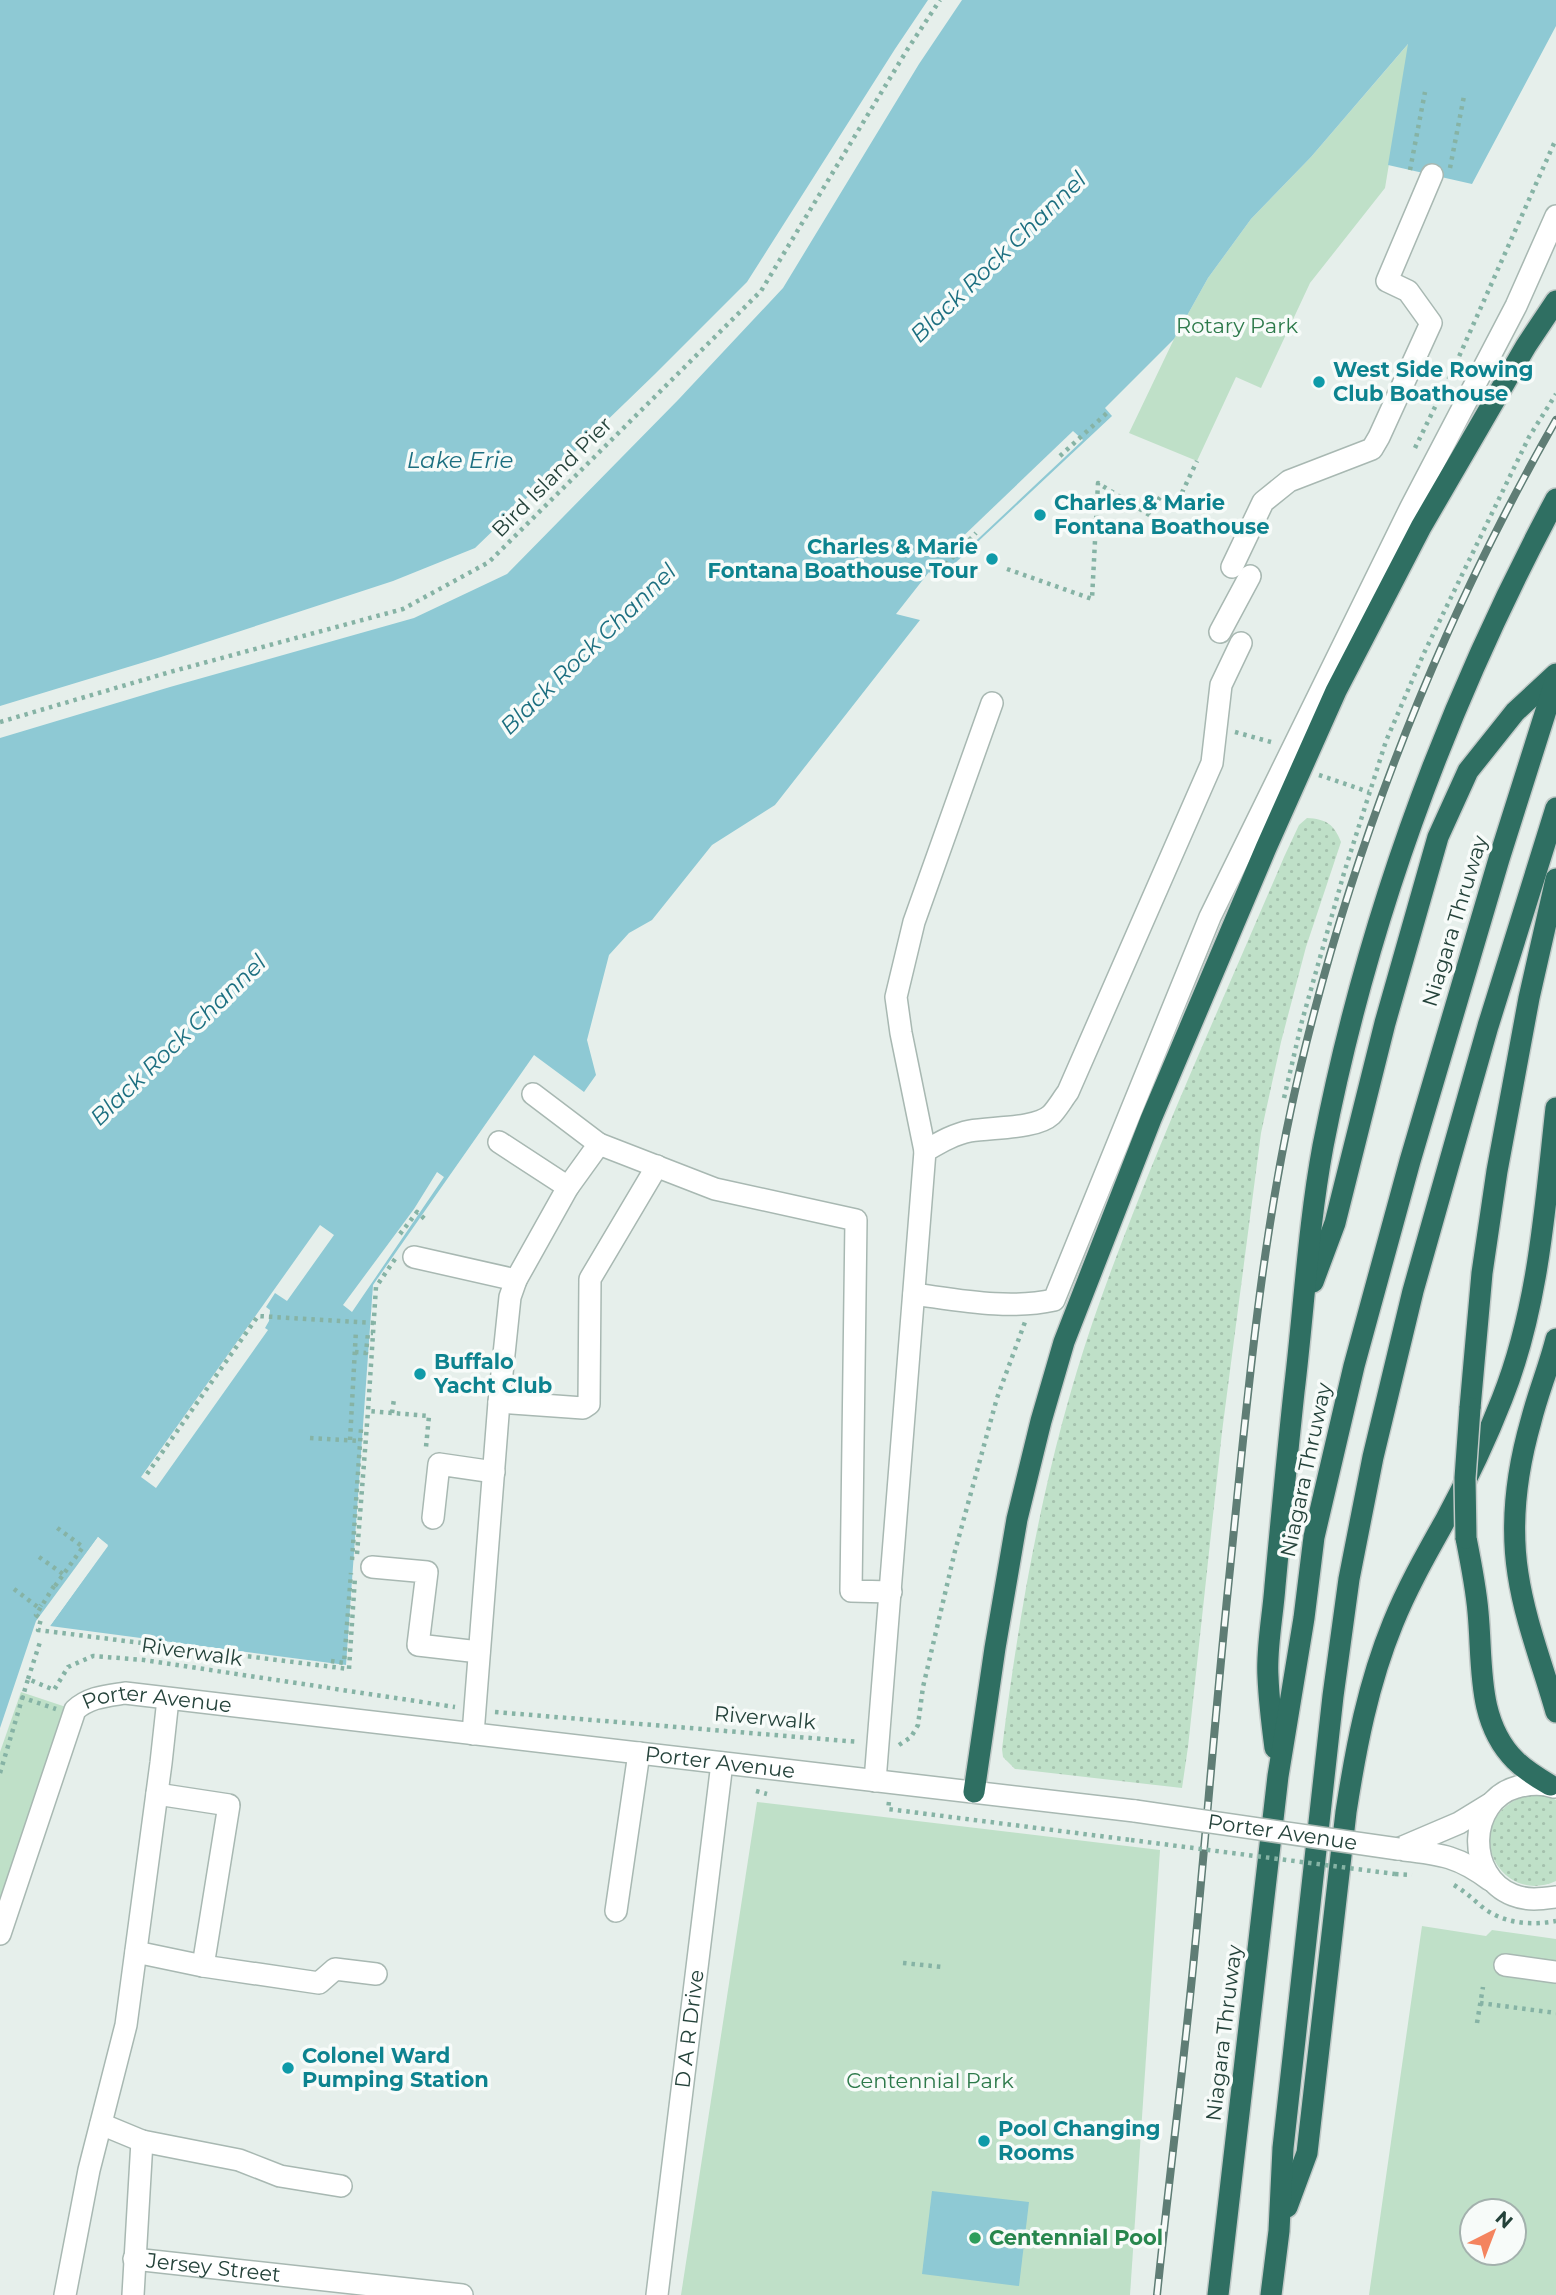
<svg xmlns="http://www.w3.org/2000/svg" width="1556" height="2295" font-family="Montserrat,sans-serif">
  <defs>
    <pattern id="grass-dots" width="8" height="8" patternUnits="userSpaceOnUse" patternTransform="scale(1.75)"><rect width="8" height="8" fill="#bfe0c8"/><path d="M2 2h.1M6 6h.1" fill="none" stroke="#a4c1ad" stroke-width="1.8" stroke-linecap="round"/></pattern>
  </defs>
  <rect width="100%" height="100%" fill="#e6efeb"/>
  <g fill="url(#grass-dots)">
    <path d="M 1307,818 C 1326,819 1334,824 1341,842 L 1306,947 L 1281,1042 L 1261,1133 L 1222,1432 L 1188,1747 L 1182,1788 L 1015,1769 L 1003,1757 L 1002,1749 C 1020,1604 1046,1459 1093,1321 C 1148,1163 1219,1010 1284,857 L 1299,825 Z"/>
    <path d="M 1531,1794 L 1546,1795 L 1556,1800 L 1556,1881 C 1496,1908 1455,1815 1531,1794 Z"/>
  </g>
  <g fill="#bfe0c8" fill-rule="evenodd">
    <path d="M 1409,43 L 1385,188 L 1310,283 L 1261,388 L 1236,377 L 1197,461 L 1129,433 L 1174,339 L 1208,278 L 1251,219 L 1311,157 Z"/>
    <path d="M 21,1692 L 75,1710 L 0,1934 L 0,1752 Z"/>
    <path d="M 757,1802 L 1160,1850 L 1130,2295 L 681,2295 Z"/>
    <path d="M 1422,1926 L 1486,1936 L 1492,1930 L 1556,1939 L 1556,2295 L 1369,2295 ZM 1472,2211 L 1514,2211 L 1514,2253 L 1472,2253 Z"/>
  </g>
  <g fill="#8ec9d4">
    <path d="M 0,0 L 1556,0 L 1556,26 L 1472,184 L 1388,165 L 1408,44 L 1311,157 L 1251,219 L 1208,278 L 1174,339 L 1105,408 L 1112,416 L 937,580 L 929,572 L 896,614 L 920,620 L 775,805 L 712,845 L 652,920 L 629,933 L 609,955 L 587,1040 L 596,1075 L 584,1092 L 534,1055 L 373,1285 L 346,1665 L 50,1626 L 108,1546 L 98,1537 L 36,1621 L 0,1728 Z"/>
    <path d="M 932,2191 L 1029,2202 L 1019,2286 L 922,2274 Z"/>
  </g>
  <g fill="#e6efeb">
    <path d="M 928,0 L 962,0 L 919,64 L 783,288 L 678,400 L 507,574 L 414,618 L 170,687 L 0,738 L 0,706 L 161,657 L 393,581 L 475,548 L 655,374 L 747,282 L 895,49 Z"/>
    <path d="M 1073,431 L 1083,440 L 963,553 L 955,544 Z"/>
    <path d="M 437,1172 L 444,1177 L 352,1312 L 343,1305 L 414,1209 Z"/>
    <path d="M 320,1225 L 334,1235 L 287,1301 L 275,1293 L 266,1307 L 270,1310 L 269,1321 L 265,1328 L 268,1330 L 156,1488 L 141,1477 Z"/>
    <path d="M 98,1537 L 108,1545 L 50,1626 L 46,1625 L 103,1546 L 98,1542 L 38,1625 L 35,1625 Z"/>
  </g>
  <g fill="none" stroke-linecap="round" stroke-linejoin="round">
    <defs>
      <g id="minor">
        <path d="M 1232,567 L 1263,502 L 1289,481 L 1372,449 L 1379,437 L 1431,323 L 1408,291 L 1387,281 L 1432,175"/>
        <path d="M 1220,632 L 1250,576"/>
        <path d="M 499,1142 L 568,1187"/>
        <path d="M 599,1144 L 715,1189 L 856,1220 L 851,1591 L 891,1592"/>
        <path d="M 925,1151 L 901,1033 L 896,997 L 914,922 L 992,703"/>
        <path d="M 414,1257 L 516,1280"/>
        <path d="M 914,1294 C 959,1300 1009,1310 1054,1300 L 1210,917 L 1411,507 L 1516,306 L 1556,216"/>
        <path d="M 499,1402 L 583,1408 L 589,1404 L 590,1279 L 657,1166"/>
        <path d="M 433,1518 L 439,1464 L 494,1472"/>
        <path d="M 372,1567 L 427,1572 L 418,1645 L 479,1652"/>
        <path d="M 473,1734 L 499,1402 L 510,1297 L 516,1280 L 568,1187 L 599,1144 L 533,1094"/>
        <path d="M 875,1781 L 925,1151 C 939,1143 954,1134 970,1131 C 992,1127 1036,1129 1051,1115 C 1057,1109 1062,1100 1068,1092 L 1212,763 L 1221,685 L 1241,643"/>
        <path d="M 1554,1787 C 1542,1783 1529,1784 1517,1787 C 1467,1801 1466,1877 1513,1895 C 1528,1901 1541,1899 1556,1897"/>
        <path d="M 1398,1849 L 1459,1823 L 1490,1804"/>
        <path d="M 1404,1850 C 1441,1854 1460,1857 1490,1880"/>
        <path d="M 616,1911 L 639,1753"/>
        <path id="s1" d="M 0,1934 L 75,1710 C 89,1697 106,1696 125,1693 L 1135,1811"/>
        <path d="M 136,1952 L 203,1966 L 229,1805 L 157,1794"/>
        <path d="M 1505,1965 L 1556,1972"/>
        <path d="M 203,1966 L 319,1983 L 335,1969 L 376,1974"/>
        <path d="M 101,2124 L 142,2141 L 133,2295"/>
        <path d="M 142,2141 L 239,2160 L 280,2176 L 341,2186"/>
        <path id="s2" d="M 134,2259 L 462,2295"/>
        <path d="M 65,2295 L 89,2170 L 126,2025 L 161,1763 L 168,1699"/>
        <path id="s3" d="M 657,2295 L 722,1763"/>
      </g>
      <g id="highway">
        <path d="M 1313,1282 L 1335,1223 L 1385,1023 L 1438,837 L 1468,771 L 1515,712 L 1556,674"/>
        <path d="M 1556,1339 C 1549,1367 1538,1393 1531,1421 C 1517,1470 1510,1523 1518,1574 C 1525,1621 1543,1666 1556,1712"/>
        <path d="M 1470,1408 L 1482,1273 L 1497,1171 L 1529,998 L 1556,879"/>
        <path d="M 1466,1538 C 1471,1563 1476,1588 1478,1612 C 1483,1663 1476,1721 1515,1760 C 1525,1770 1538,1778 1550,1785"/>
        <path d="M 1275,1748 C 1272,1725 1269,1701 1268,1677 C 1266,1649 1273,1615 1275,1586 C 1281,1521 1287,1457 1294,1392 C 1304,1310 1308,1227 1323,1146 C 1367,920 1448,701 1556,499"/>
        <path d="M 974,1792 L 995,1648 L 1017,1519 L 1041,1421 L 1064,1342 L 1151,1119 L 1266,848 L 1336,691 L 1421,527 L 1526,346 L 1556,301"/>
        <path d="M 1287,2207 L 1307,2153 L 1346,1812 C 1356,1747 1368,1684 1393,1623 C 1408,1586 1427,1553 1446,1519 C 1467,1480 1486,1440 1502,1399 C 1539,1306 1545,1206 1556,1108"/>
        <path d="M 1218,2295 L 1278,1776 L 1304,1618 L 1314,1537 L 1354,1366 L 1410,1161 L 1499,859 L 1556,679"/>
        <path d="M 1271,2295 L 1279,2231 L 1283,2148 L 1333,1696 L 1349,1579 L 1373,1457 L 1413,1291 L 1488,1026 L 1556,808"/>
      </g>
    </defs>
    <use href="#minor" stroke="#a8b8b2" stroke-width="24"/>
    <use href="#highway" stroke="#c2cac8" stroke-width="24"/>
    <g stroke="#86b3a5" stroke-width="4.5" stroke-dasharray="3.5 5" stroke-linecap="butt">
      <path d="M 1450,168 L 1464,96"/>
      <path d="M 1410,170 L 1425,92"/>
      <path d="M 1415,448 L 1453,370 L 1556,139"/>
      <path d="M 1060,456 L 1108,412"/>
      <path d="M 1148,514 L 1161,496 L 1177,503 L 1197,461"/>
      <path d="M 1007,569 L 1092,599 L 1098,483 L 1154,518"/>
      <path d="M 934,577 L 976,533"/>
      <path d="M 0,722 L 170,672 L 403,609 L 489,562 L 761,291 L 907,50 L 940,0"/>
      <path d="M 1235,732 L 1271,742"/>
      <path d="M 1319,775 L 1369,792"/>
      <path d="M 1284,1098 L 1302,1021 L 1344,873 L 1386,741 L 1424,653 L 1529,437 L 1556,394"/>
      <path d="M 400,1234 L 417,1212 L 427,1221"/>
      <path d="M 395,1259 L 376,1287 L 368,1411 L 429,1416 L 426,1447"/>
      <path d="M 355,1352 L 366,1353 L 368,1333 L 373,1333"/>
      <path d="M 392,1413 L 394,1399"/>
      <path d="M 310,1438 L 360,1441"/>
      <path d="M 350,1440 L 356,1330"/>
      <path d="M 147,1474 L 258,1316 L 374,1323"/>
      <path d="M 357,1554 L 368,1411"/>
      <path d="M 39,1557 L 63,1574"/>
      <path d="M 352,1560 L 361,1429 L 365,1429"/>
      <path d="M 54,1586 L 36,1615 L 41,1619 L 38,1630 L 349,1669 L 355,1577"/>
      <path d="M 55,1586 L 83,1547 L 56,1527"/>
      <path d="M 14,1589 L 39,1608 L 41,1605"/>
      <path d="M 331,1661 L 344,1663 L 351,1573"/>
      <path d="M 28,1679 L 40,1642"/>
      <path d="M 21,1697 L 56,1709"/>
      <path d="M 495,1712 L 859,1742"/>
      <path d="M 899,1745 L 911,1737 L 918,1725 L 923,1687 L 955,1551 L 997,1398 L 1025,1322"/>
      <path d="M 0,1773 L 28,1679 L 54,1690 L 68,1667 L 93,1656 L 144,1660 L 455,1707"/>
      <path d="M 756,1791 L 767,1794"/>
      <path d="M 889,1802 L 888,1809 L 1131,1840"/>
      <path d="M 1395,1874 L 1412,1875"/>
      <path d="M 1454,1885 C 1464,1891 1472,1898 1481,1906 C 1501,1923 1530,1926 1556,1921"/>
      <path d="M 903,1963 L 942,1967"/>
      <path d="M 1480,2003 L 1556,2013"/>
      <path d="M 1477,2023 L 1483,1987"/>
    </g>
    <use href="#minor" stroke="#fff" stroke-width="21"/>
    <use href="#highway" stroke="#2f6f62" stroke-width="21"/>
    <defs>
      <path id="rail" d="M 1157,2295 C 1169,2179 1184,2063 1195,1947 C 1207,1821 1217,1695 1230,1569 C 1247,1402 1261,1233 1300,1069 C 1354,841 1440,623 1556,420"/>
    </defs>
    <use href="#rail" stroke="#5f7d75" stroke-width="8"/>
    <use href="#rail" stroke="#f7fbf9" stroke-width="5" stroke-dasharray="16" stroke-linecap="butt"/>
    <defs>
      <g id="minor-bridge">
        <path id="s4" d="M 1135,1811 L 1398,1849"/>
      </g>
      <path id="highway-bridge" d="M 1466,1538 L 1465,1478 L 1470,1408"/>
    </defs>
    <use href="#minor-bridge" stroke="#a8b8b2" stroke-width="24" stroke-linecap="butt"/>
    <use href="#highway-bridge" stroke="#c2cac8" stroke-width="24" stroke-linecap="butt"/>
    <path stroke="#86b3a5" stroke-width="4.5" stroke-dasharray="3.5 5" stroke-linecap="butt" d="M 1131,1840 L 1395,1874"/>
    <use href="#minor-bridge" stroke="#fff" stroke-width="21"/>
    <use href="#highway-bridge" stroke="#2f6f62" stroke-width="21"/>
  </g>
  <g fill="#0f9aa8" stroke="#f7fbf9" stroke-width="2.5">
    <circle cx="1319" cy="382" r="7"/>
    <circle cx="1040" cy="515" r="7"/>
    <circle cx="992" cy="559" r="7"/>
    <circle cx="420" cy="1374" r="7"/>
    <circle cx="288" cy="2068" r="7"/>
    <circle cx="984" cy="2141" r="7"/>
  </g>
  <circle fill="#2e9e5b" stroke="#f7fbf9" stroke-width="2.5" cx="975" cy="2238" r="7"/>
  <g text-anchor="middle" stroke-width="7" stroke-linejoin="round" paint-order="stroke">
    <g font-size="21" fill="#2d7a4b" stroke="#f7fbf9">
      <text x="1237" y="333">Rotary Park</text>
      <text x="930" y="2088">Centennial Park</text>
    </g>
    <g font-size="21" font-weight="bold" fill="#0d838f" stroke="#f7fbf9" text-anchor="start">
      <text x="1333" y="377">West Side Rowing<tspan x="1333" dy="24">Club Boathouse</tspan></text>
      <text x="1054" y="510">Charles &amp; Marie<tspan x="1054" dy="24">Fontana Boathouse</tspan></text>
      <text x="978" y="554" text-anchor="end">Charles &amp; Marie<tspan x="978" dy="24">Fontana Boathouse Tour</tspan></text>
      <text x="434" y="1369">Buffalo<tspan x="434" dy="24">Yacht Club</tspan></text>
      <text x="302" y="2063">Colonel Ward<tspan x="302" dy="24">Pumping Station</tspan></text>
      <text x="998" y="2136">Pool Changing<tspan x="998" dy="24">Rooms</tspan></text>
    </g>
    <g font-size="21" fill="#24423a" stroke="#f7fbf9">
      <text transform="translate(552 477) rotate(-45)" y="7">Bird Island Pier</text>
      <text transform="translate(1455 921) rotate(-73)" y="7">Niagara Thruway</text>
      <text transform="translate(1306 1470) rotate(-78)" y="7">Niagara Thruway</text>
      <text transform="translate(192 1652) rotate(8)" y="7">Riverwalk</text>
      <text dy="7" stroke="none"><textPath href="#s1" startOffset="322">Porter Avenue</textPath></text>
      <text transform="translate(765 1718) rotate(5)" y="7">Riverwalk</text>
      <text dy="7" stroke="none"><textPath href="#s1" startOffset="889">Porter Avenue</textPath></text>
      <text dy="7" stroke="none"><textPath href="#s4" startOffset="149">Porter Avenue</textPath></text>
      <text dy="7" stroke="none"><textPath href="#s3" startOffset="268">D A R Drive</textPath></text>
      <text transform="translate(1224 2033) rotate(-83)" y="7">Niagara Thruway</text>
      <text dy="7" stroke="none"><textPath href="#s2" startOffset="80">Jersey Street</textPath></text>
    </g>
    <g font-size="21" font-weight="bold" fill="#27864d" stroke="#f7fbf9" text-anchor="start">
      <text x="989" y="2245">Centennial Pool</text>
    </g>
    <g font-size="23" font-style="italic" fill="#1c6f80" stroke="#f7fbf9">
      <text transform="translate(998 257) rotate(-44)" y="8">Black Rock Channel</text>
      <text x="460" y="468">Lake Erie</text>
      <text transform="translate(588 649) rotate(-44)" y="8">Black Rock Channel</text>
      <text transform="translate(178 1040) rotate(-44)" y="8">Black Rock Channel</text>
    </g>
  </g>
  <g transform="translate(1493 2232) rotate(42)"><circle r="33" fill="#f7fbf9" stroke="#a3b1ad" stroke-width="2"/>
  <path d="M0-5L12 26L0 18L-12 26Z" fill="#f4845f"/>
  <text y="-10" font-size="19" font-weight="bold" text-anchor="middle" fill="#24423a">N</text>
  </g>
</svg>
